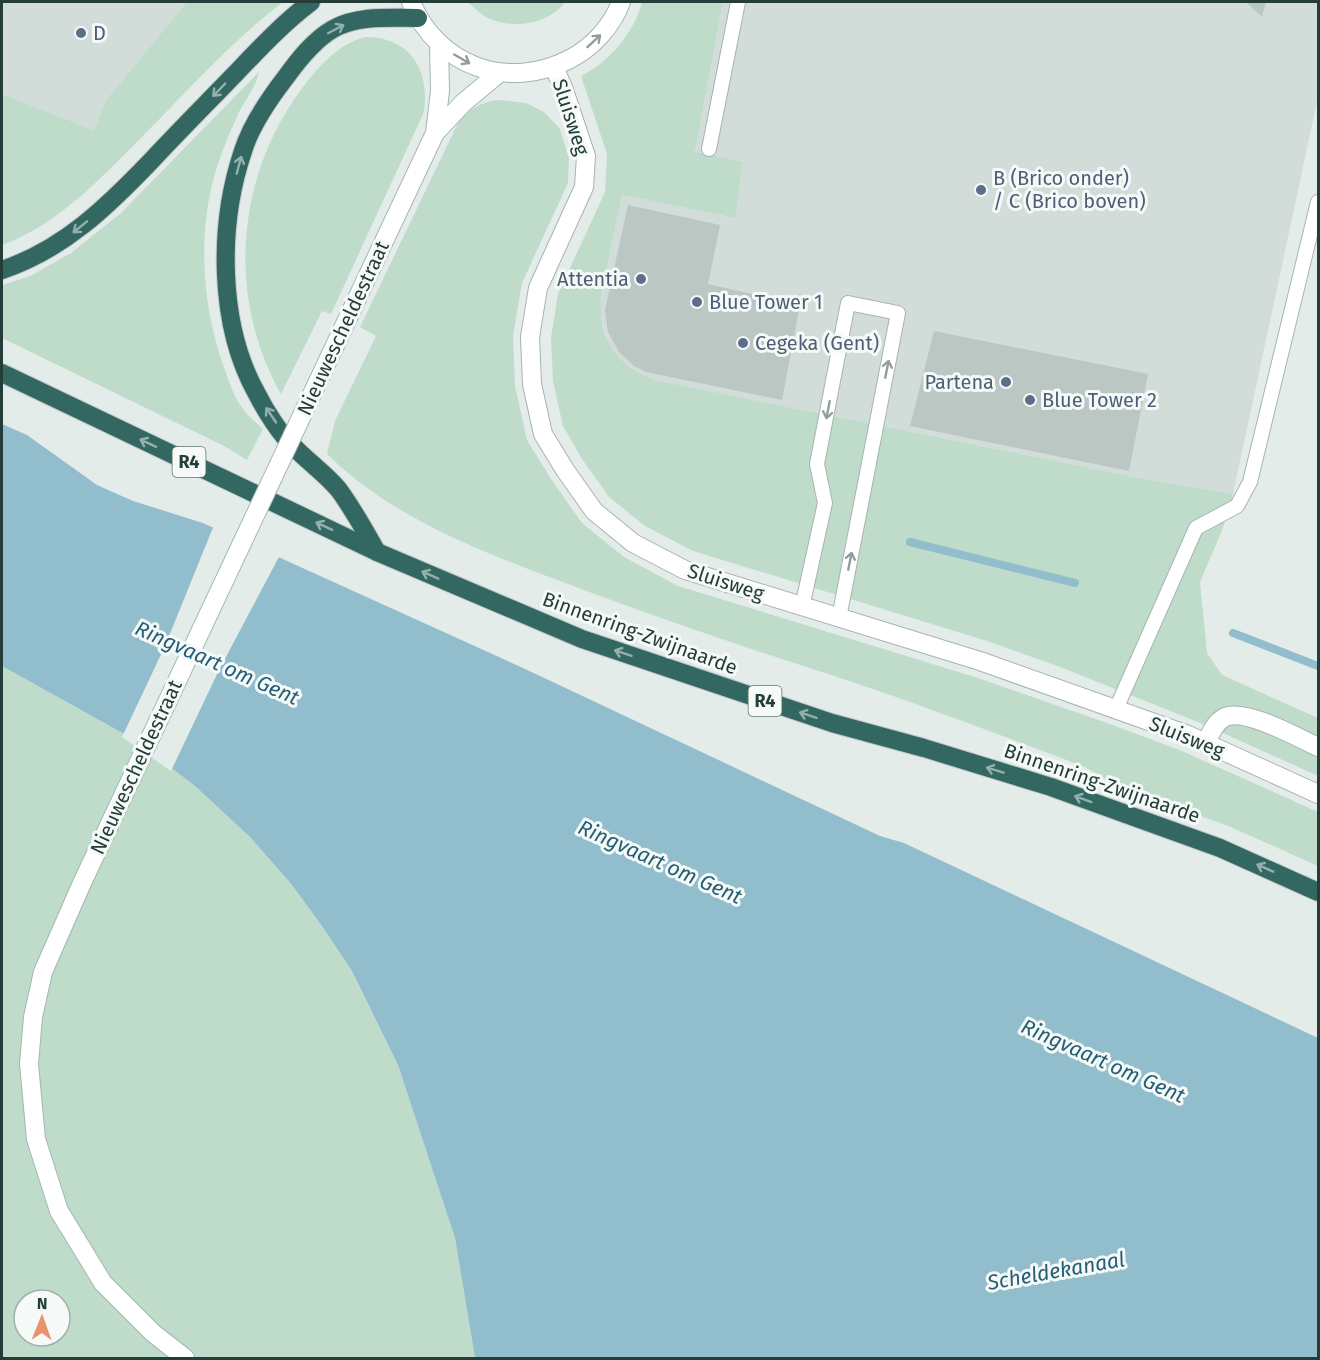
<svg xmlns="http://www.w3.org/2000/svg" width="1320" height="1360" font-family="'Fira Sans',sans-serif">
  <rect width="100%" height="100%" fill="#e4ecea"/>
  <g fill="#d2dcd9">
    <path d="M 2,2 L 187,2 L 106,100 L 94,130 L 2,94 Z"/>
    <path d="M 723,2 L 1318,2 L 1318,97 L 1233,494 L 1134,477 L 655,380 L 641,375 L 627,366 L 616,355 L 608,342 L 600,311 L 601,295 L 622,195 L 734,218 L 743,163 L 695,153 Z"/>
  </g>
  <g fill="#bfdcca" fill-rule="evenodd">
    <path d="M 187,2 L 283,2 C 228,44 181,98 132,147 C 93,186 54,226 2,245 L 2,94 L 94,130 L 106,100 Z"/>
    <path d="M 467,2 L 565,2 C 549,25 510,30 486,17 C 479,13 473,6 467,2 Z"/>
    <path d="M 642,2 L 723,2 L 695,152 L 743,162 L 735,218 L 622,195 L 601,295 C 598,337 615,366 655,380 L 1134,477 L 1233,494 L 1223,528 L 1200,582 L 1207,653 L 1222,675 L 1318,718 L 1318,776 L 1203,724 L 1060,667 L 987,641 L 693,551 L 645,526 L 609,497 L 582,459 L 563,426 L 553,381 L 551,338 L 558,294 L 605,192 L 607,154 L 581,76 C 609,62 634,33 642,2 Z"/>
    <path d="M 366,37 C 411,37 430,71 424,112 L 331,314 L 322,311 L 281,394 C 226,297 236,175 303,87 C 320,65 339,43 366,37 Z"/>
    <path d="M 259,72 C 256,87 246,99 239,112 C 231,130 223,148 217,167 C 196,233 202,309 226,373 C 230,384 234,396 241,406 C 246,415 256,422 263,429 L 247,460 L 224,446 L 2,338 L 2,285 L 30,276 L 71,253 L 121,213 Z"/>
    <path d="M 498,100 L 526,103 L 544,112 L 560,129 L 569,158 L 568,183 L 522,283 L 513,336 L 515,386 L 527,440 L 551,479 L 582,523 L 624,557 L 678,586 L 975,677 L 1110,724 L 1182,751 L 1318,812 L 1318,866 L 1233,828 L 1110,782 L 1085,767 C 999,735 912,701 825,673 C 743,647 662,619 581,589 C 491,555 396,522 327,454 L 335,421 L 376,336 L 360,327 L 458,123 C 469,109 481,102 498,100 Z"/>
    <path d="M 2,666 L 135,740 L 195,786 L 250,837 L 292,885 L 322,926 L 352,971 L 398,1065 L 455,1238 L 475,1358 L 2,1358 ZM 24,1300 L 60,1300 L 60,1336 L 24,1336 Z"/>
  </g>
  <path fill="#91bdcd" d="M 2,424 L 27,435 L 97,485 L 133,501 L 203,523 L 523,668 L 880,836 L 904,843 L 1318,1038 L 1318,1358 L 475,1358 L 455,1238 L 398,1065 L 352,971 L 322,926 L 292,885 L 250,837 L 195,786 L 135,740 L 2,666 Z"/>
  <path fill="#e4ecea" d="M 214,525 L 280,555 L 219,670 L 171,771 L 122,737 L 165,646 Z"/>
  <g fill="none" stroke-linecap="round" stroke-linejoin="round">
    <g stroke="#91bdcd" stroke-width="8">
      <path d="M 910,542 L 1075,583"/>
      <path d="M 1233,633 L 1318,666"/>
    </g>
  </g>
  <g fill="#bac7c3">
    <path d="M 1246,2 L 1266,2 L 1262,17 Z"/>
    <path d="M 628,205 L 720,225 L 708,284 L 800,305 L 782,400 L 646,372 L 634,366 L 619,352 L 608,332 L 605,310 Z"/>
    <path d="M 934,331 L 1148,374 L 1129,471 L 910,426 Z"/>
  </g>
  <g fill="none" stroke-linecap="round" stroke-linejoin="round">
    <defs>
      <g id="lane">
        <path d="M 709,149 L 738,2"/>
        <path d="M 802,607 L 825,503 L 817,464 L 848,303 L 898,313 L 839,618"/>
        <path d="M 1116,709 L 1196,528 L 1237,506 L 1250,482 L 1318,202"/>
      </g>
      <g id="street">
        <path d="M 554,67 L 564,90 L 586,156 L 584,187 L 538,288 L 530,337 L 532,384 L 543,434 L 565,470 L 594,511 L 633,543 L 685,570 L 980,661 L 1188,735 L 1318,794"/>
        <path d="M 1206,743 C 1210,734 1215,722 1225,717 C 1246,708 1298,738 1318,747"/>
      </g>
      <g id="secondary">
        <path d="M 411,2 C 438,67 508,91 570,59 C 593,47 612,26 621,2"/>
        <path d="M 435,133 L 440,91 L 439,44"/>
        <path d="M 346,322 L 435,133 L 463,103 L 499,73"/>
        <path d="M 82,883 L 43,972 L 33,1017 L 29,1064 L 36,1139 L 59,1211 L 103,1283 L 153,1333 L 185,1358"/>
      </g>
      <g id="highway">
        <path d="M 2,270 C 64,249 107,207 152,160 C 179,131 207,103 235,74 C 259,49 283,23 311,2"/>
        <path d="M 2,373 L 377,552 L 582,639 L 832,723 L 924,748 L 1051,787 L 1220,848 L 1318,892"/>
        <path d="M 377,552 C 365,531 353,509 339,490 C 326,474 307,461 293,446 C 280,434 265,410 257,394 C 218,325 218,225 243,151 C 251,125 269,99 286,77 C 299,59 314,40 333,29 C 358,15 390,18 418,18"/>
      </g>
    </defs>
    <use href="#lane" stroke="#a7b4b1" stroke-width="16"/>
    <use href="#street" stroke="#a7b4b1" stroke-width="20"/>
    <use href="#secondary" stroke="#a3b7b2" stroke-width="20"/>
    <use href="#highway" stroke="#c2c9c8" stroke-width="20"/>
    <use href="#lane" stroke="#fff" stroke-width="14"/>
    <use href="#street" stroke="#fff" stroke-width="18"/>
    <use href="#secondary" stroke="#fff" stroke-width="18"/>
    <use href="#highway" stroke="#336761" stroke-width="18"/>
    <defs>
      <path id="secondary-bridge" d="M 82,883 L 346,322"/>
    </defs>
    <use href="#secondary-bridge" stroke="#a3b7b2" stroke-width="20" stroke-linecap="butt"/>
    <use href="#secondary-bridge" stroke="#fff" stroke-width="18"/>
  </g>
  <defs><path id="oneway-shaft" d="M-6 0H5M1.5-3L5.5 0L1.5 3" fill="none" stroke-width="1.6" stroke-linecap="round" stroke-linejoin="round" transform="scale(1.5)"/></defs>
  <g stroke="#94b0ac">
    <use href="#oneway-shaft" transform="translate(336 29) rotate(-28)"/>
    <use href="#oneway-shaft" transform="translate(219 90) rotate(134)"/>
    <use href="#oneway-shaft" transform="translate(239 165) rotate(-75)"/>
    <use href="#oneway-shaft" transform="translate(80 227) rotate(141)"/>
    <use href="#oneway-shaft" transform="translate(271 415) rotate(-124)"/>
    <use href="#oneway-shaft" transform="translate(148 443) rotate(-155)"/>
    <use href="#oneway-shaft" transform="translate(324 526) rotate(-155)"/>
    <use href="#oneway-shaft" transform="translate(430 575) rotate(-156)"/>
    <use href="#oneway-shaft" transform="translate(623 653) rotate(-161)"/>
    <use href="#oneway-shaft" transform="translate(808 715) rotate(-162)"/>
    <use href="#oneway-shaft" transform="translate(995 770) rotate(-163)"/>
    <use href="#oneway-shaft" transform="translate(1083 799) rotate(-160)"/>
    <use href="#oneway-shaft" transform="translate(1265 868) rotate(-156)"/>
  </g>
  <g stroke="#929e9c">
    <use href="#oneway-shaft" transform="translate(594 41) rotate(-43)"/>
    <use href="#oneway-shaft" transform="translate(462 59) rotate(30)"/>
    <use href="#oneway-shaft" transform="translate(887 369) rotate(-79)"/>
    <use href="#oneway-shaft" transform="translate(828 410) rotate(101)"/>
    <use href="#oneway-shaft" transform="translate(850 561) rotate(-79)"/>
  </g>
  <g fill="#5c6f8a" stroke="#f5f9f7" stroke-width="2">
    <circle cx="81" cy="33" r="6"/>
    <circle cx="981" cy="190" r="6"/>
    <circle cx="641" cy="279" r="6"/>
    <circle cx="697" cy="302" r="6"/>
    <circle cx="743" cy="343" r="6"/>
    <circle cx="1006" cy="382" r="6"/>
    <circle cx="1030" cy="400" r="6"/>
  </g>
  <g text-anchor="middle" stroke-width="6" stroke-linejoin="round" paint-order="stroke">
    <g fill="#f5f9f7" stroke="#637572" stroke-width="1.5">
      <rect x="172.5" y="447" width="33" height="30" rx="4.5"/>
      <rect x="748.5" y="686" width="33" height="30" rx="4.5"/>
    </g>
    <g font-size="18" font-weight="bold" fill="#253d39">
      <text x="189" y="468">R4</text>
      <text x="765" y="707">R4</text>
    </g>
    <g font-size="20" fill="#4e5e75" stroke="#f5f9f7" text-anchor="start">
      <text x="93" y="40">D</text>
      <text x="993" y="185">B (Brico onder)<tspan x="993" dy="23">/ C (Brico boven)</tspan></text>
      <text x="629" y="286" text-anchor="end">Attentia</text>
      <text x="709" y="309">Blue Tower 1</text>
      <text x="755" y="350">Cegeka (Gent)</text>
      <text x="994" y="389" text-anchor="end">Partena</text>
      <text x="1042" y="407">Blue Tower 2</text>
    </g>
    <g font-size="20" fill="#253d39" stroke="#f5f9f7">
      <text transform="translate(571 117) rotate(72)" y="7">Sluisweg</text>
      <text transform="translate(343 328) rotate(-65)" y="7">Nieuwescheldestraat</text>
      <text transform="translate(726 582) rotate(18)" y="7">Sluisweg</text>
      <text transform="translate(640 633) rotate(20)" y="7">Binnenring-Zwijnaarde</text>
      <text transform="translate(1187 737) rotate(22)" y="7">Sluisweg</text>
      <text transform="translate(136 767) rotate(-65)" y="7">Nieuwescheldestraat</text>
      <text transform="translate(1102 783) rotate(19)" y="7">Binnenring-Zwijnaarde</text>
    </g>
    <g font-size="21" font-style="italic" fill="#245e74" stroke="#f5f9f7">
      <text transform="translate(217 663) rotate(24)" y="7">Ringvaart om Gent</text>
      <text transform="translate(660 862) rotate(24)" y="7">Ringvaart om Gent</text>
      <text transform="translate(1103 1061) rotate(24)" y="7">Ringvaart om Gent</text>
      <text transform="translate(1056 1271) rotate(-10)" y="7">Scheldekanaal</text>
    </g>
  </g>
  <rect width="1320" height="1360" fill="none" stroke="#253d39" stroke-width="6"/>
  <g transform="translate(42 1318) rotate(1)"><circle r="28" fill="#f5f9f7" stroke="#a2aeab" stroke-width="1.5"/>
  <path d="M0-4.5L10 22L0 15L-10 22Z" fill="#e69468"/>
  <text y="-9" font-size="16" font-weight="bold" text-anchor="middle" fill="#253d39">N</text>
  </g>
</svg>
